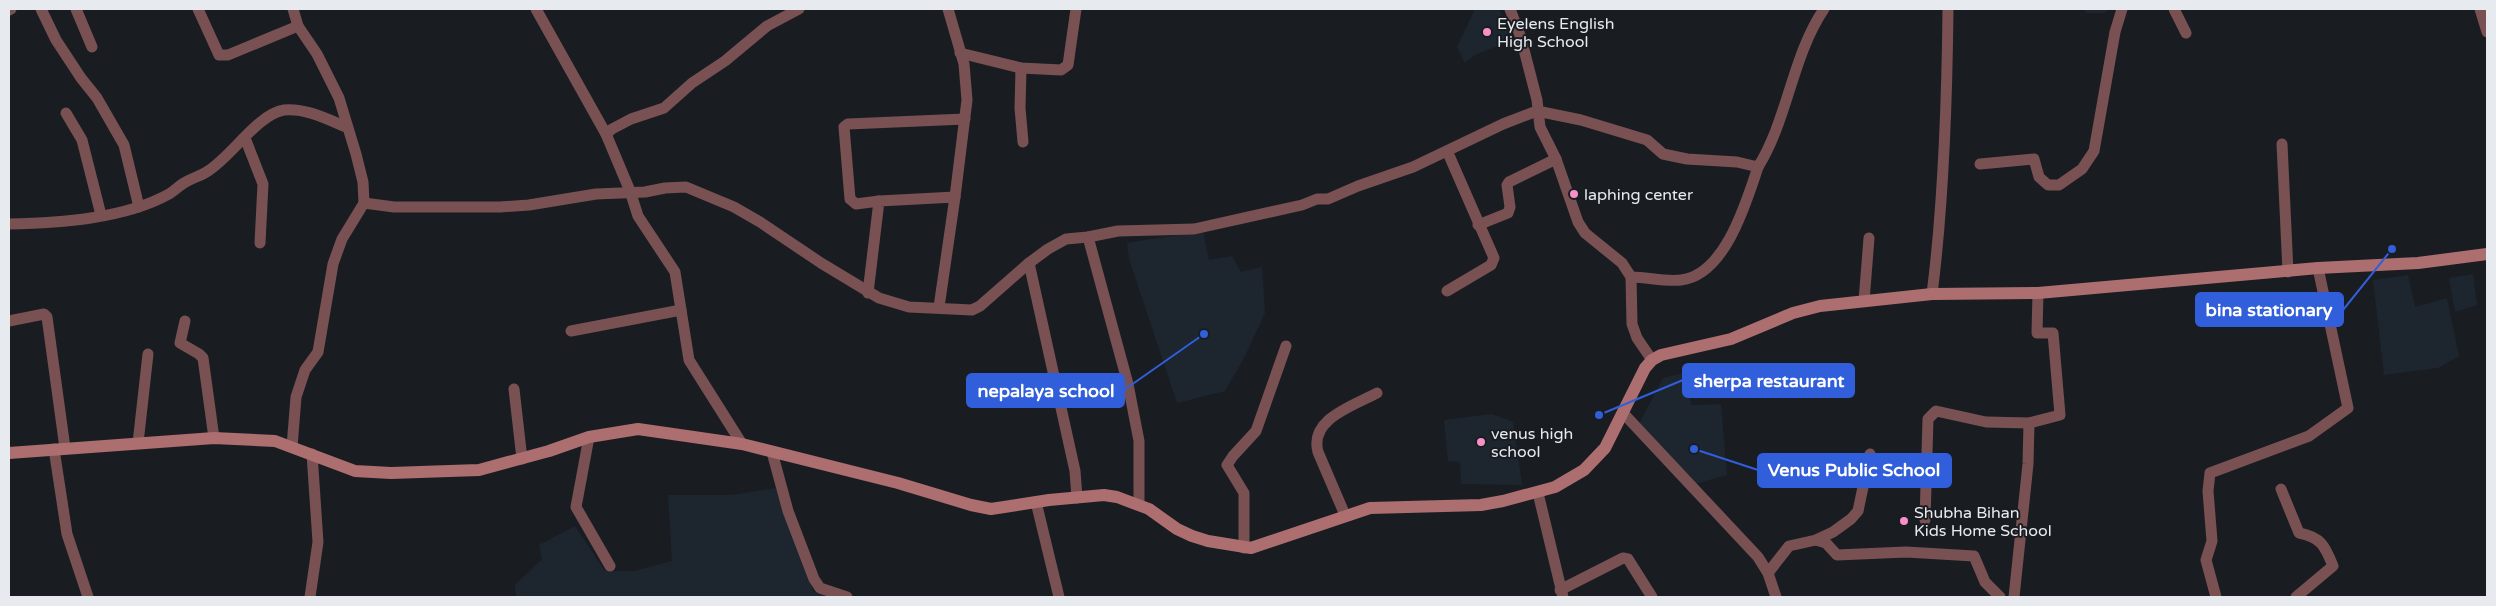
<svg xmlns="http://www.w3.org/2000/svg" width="2496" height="606" font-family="'Varela Round',sans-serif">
  <rect width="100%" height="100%" fill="#191d22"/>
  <g fill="#1d252f">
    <path d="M 1475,9 L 1499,9 L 1512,40 L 1475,55 L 1465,63 L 1457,47 Z"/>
    <path d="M 2084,9 L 2110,9 L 2104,13 L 2086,13 Z"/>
    <path d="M 1203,231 L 1209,260 L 1232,256 L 1241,272 L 1262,267 L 1265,313 L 1245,356 L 1225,391 L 1177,403 L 1129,259 L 1127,243 Z"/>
    <path d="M 2473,274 L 2477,305 L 2455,312 L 2449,278 Z"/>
    <path d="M 2408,275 L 2415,307 L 2447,298 L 2459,356 L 2438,368 L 2384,375 L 2373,280 Z"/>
    <path d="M 1687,372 L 1691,405 L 1721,404 L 1727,475 L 1695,484 L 1639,424 L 1663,378 Z"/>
    <path d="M 1492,414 L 1513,422 L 1522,485 L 1461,484 L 1460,462 L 1448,461 L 1444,420 Z"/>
    <path d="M 776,488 L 813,591 L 829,597 L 516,597 L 515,585 L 542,559 L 539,545 L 575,526 L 605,571 L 634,571 L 672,561 L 668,495 L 731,495 Z"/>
  </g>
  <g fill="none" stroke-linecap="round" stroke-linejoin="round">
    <g stroke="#795152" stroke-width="11">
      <path d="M 41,9 L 56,40 L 81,78 L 97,98 L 124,145 L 139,207"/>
      <path d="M 76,9 L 92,47"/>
      <path d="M 198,9 L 219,55 L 228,55 L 298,26"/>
      <path d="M 536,9 L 606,134 L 630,191 L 638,216 L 675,272 L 689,360 L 742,444"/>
      <path d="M 948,9 L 964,64 L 967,100 L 955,197"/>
      <path d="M 1510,9 L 1521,38 L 1537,100 L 1540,127 L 1556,159 L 1578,222 L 1585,233 L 1622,263 L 1631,277 L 1632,324 L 1637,338 L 1652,360"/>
      <path d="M 2174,9 L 2186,33"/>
      <path d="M 2480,9 L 2487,32"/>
      <path d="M 9,10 L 11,9"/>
      <path d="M 960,53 L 1021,68 L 1061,70 L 1068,65 L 1076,9"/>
      <path d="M 1021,68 L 1020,108 L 1023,142"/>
      <path d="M 66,113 L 82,140 L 101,215"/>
      <path d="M 606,134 L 612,129 L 631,119 L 664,108 L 692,83 L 725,61 L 767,26 L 799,9"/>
      <path d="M 245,138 L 263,184 L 260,243"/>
      <path d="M 2282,144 L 2288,272"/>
      <path d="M 1980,164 L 2034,159 L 2039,177 L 2048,185 L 2059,185 L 2082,169 L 2094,151 L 2115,32 L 2122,9"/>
      <path d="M 879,201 L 856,204 L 850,199 L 844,127 L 848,124 L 965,119"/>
      <path d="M 364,203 L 394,207 L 500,207 L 529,205 L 596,194 L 645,192 L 665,188 L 686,187 L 734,207 L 760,222 L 821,263 L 879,298 L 909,307 L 972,310 L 980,306 L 1029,263 L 1048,249 L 1066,239 L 1088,237 L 1118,231 L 1194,229 L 1302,205 L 1317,199 L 1328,199 L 1358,186 L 1413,167 L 1503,124 L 1537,111 L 1581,120 L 1647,140 L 1663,154 L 1687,159 L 1737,162 L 1758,167 C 1788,119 1792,56 1824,9"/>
      <path d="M 9,224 C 59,223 124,219 169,194 C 174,191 179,186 184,183 C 192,178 201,176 208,171 C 232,156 258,114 284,110 C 306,108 327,119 346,127"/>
      <path d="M 1478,225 L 1508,213 L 1510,207 L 1507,185 L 1509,182 L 1556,159"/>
      <path d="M 1088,237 L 1128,384 L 1139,441 L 1139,504"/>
      <path d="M 1029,263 L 1075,471 L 1077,498"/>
      <path d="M 1631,277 C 1648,277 1664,282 1681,280 C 1725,275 1746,203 1758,167"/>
      <path d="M 1447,291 L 1491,265 L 1494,258 L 1448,153"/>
      <path d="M 868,293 L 879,201 L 955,197 L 939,307"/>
      <path d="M 1932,294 C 1944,200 1947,104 1948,9"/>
      <path d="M 1864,301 L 1869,238"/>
      <path d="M 9,321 L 44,314 L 47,317 L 65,448"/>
      <path d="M 185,321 L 180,343 L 199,354 L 203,358 L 214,438"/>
      <path d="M 571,331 L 681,310"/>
      <path d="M 514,389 L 522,459"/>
      <path d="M 1624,414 L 1758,557 L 1768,573 L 1776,597"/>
      <path d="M 589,437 L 576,507 L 610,566"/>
      <path d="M 138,443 L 148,354"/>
      <path d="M 292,447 L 296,397 L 305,370 L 318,352 L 333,264 L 342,239 L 364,203 L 363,182 L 356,154 L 339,98 L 317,54 L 298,26 L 293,9"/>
      <path d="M 54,449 L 67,534 L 88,597"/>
      <path d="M 772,452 L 788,511 L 814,579 L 820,588 L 847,597"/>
      <path d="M 2281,489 L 2299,533 C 2321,537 2325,546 2333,566 L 2296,597"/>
      <path d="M 1538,493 L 1563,597"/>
      <path d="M 1036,502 L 1059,597"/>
      <path d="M 1345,515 L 1318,452 C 1309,419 1353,406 1377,393"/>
      <path d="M 1925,520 L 1928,419 L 1936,411 L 1986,422 L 2029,423 L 2060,415 L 2053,333 L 2037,333 L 2038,293"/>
      <path d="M 1816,540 L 1826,543 L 1837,555 L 1906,552 L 1974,556 L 1985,582 L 2000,597"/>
      <path d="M 1244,548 L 1244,493 L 1227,465 L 1233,456 L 1256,431 L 1286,346"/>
      <path d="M 1768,573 L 1789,546 L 1816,540 L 1833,532 L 1851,519 L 1858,511 L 1870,454"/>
      <path d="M 1560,590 L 1623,558 L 1628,559 L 1652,597"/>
      <path d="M 310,597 L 318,542 L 312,454"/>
      <path d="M 2014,597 L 2028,464 L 2029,423"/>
      <path d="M 2216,597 L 2206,560 L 2212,541 L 2208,491 L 2210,473 L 2309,436 L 2348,408 L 2318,268"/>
    </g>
    <path stroke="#ad6e70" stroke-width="12" d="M 9,453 L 214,438 L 275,441 L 355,471 L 391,473 L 479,470 L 549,451 L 589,437 L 638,429 L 742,444 L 898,483 L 971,505 L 991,509 L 1049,500 L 1104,495 L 1117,497 L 1149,509 L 1177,529 L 1192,536 L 1208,541 L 1251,548 L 1370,508 L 1481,505 L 1503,501 L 1555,487 L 1584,470 L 1605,448 L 1645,368 L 1652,360 L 1661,355 L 1731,339 L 1793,313 L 1820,306 L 1932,294 L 2038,293 L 2318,268 L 2418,263 L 2487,254"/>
  </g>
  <g fill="#f98fc9" stroke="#191d22" stroke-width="2">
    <circle cx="1487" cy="32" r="5"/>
    <circle cx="1574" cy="194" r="5"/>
    <circle cx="1481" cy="442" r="5"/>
    <circle cx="1904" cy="521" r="5"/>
  </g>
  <g text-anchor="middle" stroke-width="4" stroke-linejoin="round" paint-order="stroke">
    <g font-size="16" fill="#e7eaee" stroke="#191d22" text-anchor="start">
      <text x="1497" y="29">Eyelens English<tspan x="1497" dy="18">High School</tspan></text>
      <text x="1584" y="200">laphing center</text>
      <text x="1491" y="439">venus high<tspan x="1491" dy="18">school</tspan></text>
      <text x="1914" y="518">Shubha Bihan<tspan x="1914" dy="18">Kids Home School</tspan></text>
    </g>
  </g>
  <path fill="none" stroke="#315eda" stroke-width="2" d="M2392 249L2343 310M1599 415L1683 380M1204 334L1124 390M1694 449L1758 470"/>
  <g fill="#315eda" stroke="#191d22" stroke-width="2">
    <circle cx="2392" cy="249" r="5"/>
    <circle cx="1599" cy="415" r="5"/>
    <circle cx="1204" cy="334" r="5"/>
    <circle cx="1694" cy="449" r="5"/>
  </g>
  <g fill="#315eda" stroke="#315eda" stroke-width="2">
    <rect x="2196" y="293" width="147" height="33" rx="5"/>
    <rect x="1683" y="364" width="171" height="33" rx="5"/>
    <rect x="967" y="374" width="157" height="33" rx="5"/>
    <rect x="1758" y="454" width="193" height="33" rx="5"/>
  </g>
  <g font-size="18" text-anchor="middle" font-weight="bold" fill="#fff">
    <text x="2269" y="316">bina stationary</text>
    <text x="1769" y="387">sherpa restaurant</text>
    <text x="1046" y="397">nepalaya school</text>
    <text x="1854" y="476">Venus Public School</text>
  </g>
  <rect width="2496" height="606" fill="none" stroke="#e7eaee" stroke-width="20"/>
</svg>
